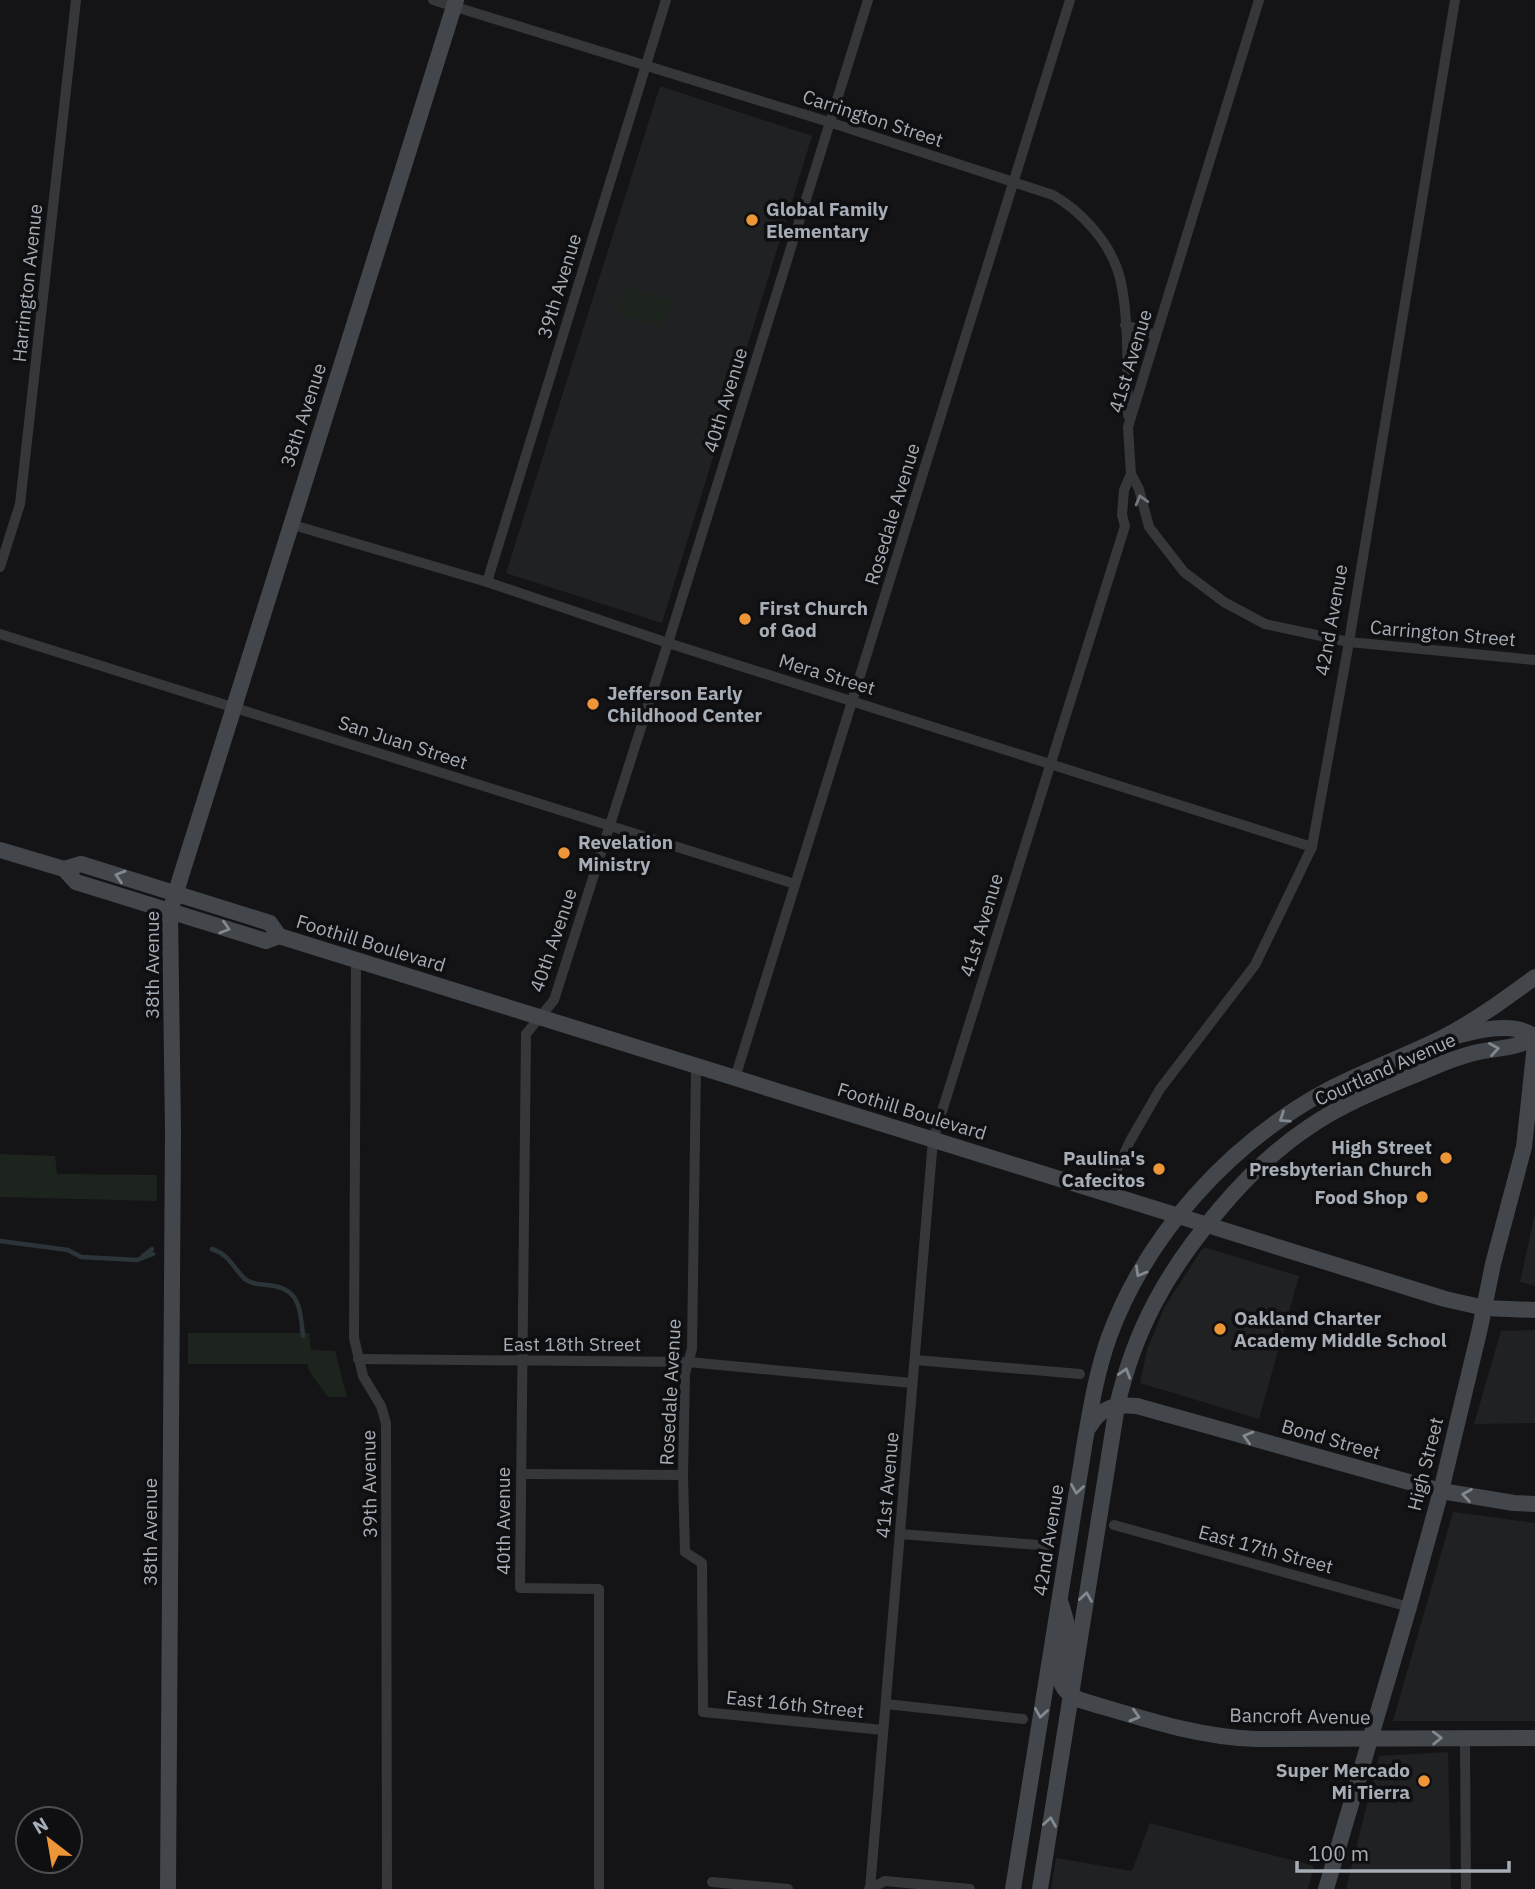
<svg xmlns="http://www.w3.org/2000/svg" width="1535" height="1889" font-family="'IBM Plex Sans',sans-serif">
  <rect width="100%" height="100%" fill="#141416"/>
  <g fill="#202123">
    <path d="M 660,86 L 812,136 L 662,623 L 506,573 Z"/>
    <path d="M 1535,1213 L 1535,1286 L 1520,1282 Z"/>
    <path d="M 1207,1248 L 1299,1276 L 1259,1419 L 1140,1383 L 1147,1350 L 1164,1308 L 1202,1249 Z"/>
    <path d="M 1535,1330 L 1535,1423 L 1474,1424 L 1501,1331 Z"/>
    <path d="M 1453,1512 L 1535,1523 L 1535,1721 L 1393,1721 Z"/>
    <path d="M 1448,1752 L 1451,1889 L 1346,1889 L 1379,1756 Z"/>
    <path d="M 1150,1823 L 1314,1866 L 1308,1889 L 1051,1889 L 1056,1858 L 1132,1871 Z"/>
  </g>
  <g fill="#1d241d">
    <path d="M 625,287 L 671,301 L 662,327 L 617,313 Z"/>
    <path d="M 0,1154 L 55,1156 L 57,1174 L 157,1175 L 157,1201 L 0,1197 Z"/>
    <path d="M 188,1333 L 309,1333 L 311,1350 L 335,1351 L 347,1397 L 328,1397 L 311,1374 L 307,1364 L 188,1364 Z"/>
  </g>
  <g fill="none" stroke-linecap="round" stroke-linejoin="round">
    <g stroke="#2b3539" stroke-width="4.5">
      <path d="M 0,1241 L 68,1250 L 81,1257 L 137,1260 L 153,1254"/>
      <path d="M 212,1249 C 229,1254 233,1268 245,1279 C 251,1284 258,1284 266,1285 C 300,1287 300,1308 303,1336"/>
      <path d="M 143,1256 L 152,1249"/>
    </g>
    <g stroke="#35373b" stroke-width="10">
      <path d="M 433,0 L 829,122 L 1053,195 C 1079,210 1105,237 1116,266 C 1130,299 1127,377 1128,415"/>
      <path d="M 1125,325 L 1156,335"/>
      <path d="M 1131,474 L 1139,489 L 1149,527 L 1184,572 L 1224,602 L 1265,624 L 1349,642 L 1535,660"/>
      <path d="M 290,524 L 487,582 L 668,643 L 1312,847"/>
      <path d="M 0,567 L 20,504 L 76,0"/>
      <path d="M 487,582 L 666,0"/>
      <path d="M 0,634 L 795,884"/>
      <path d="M 356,960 L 354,1338 L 363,1376 L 381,1406 L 386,1423 L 387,1889"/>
      <path d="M 696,1066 L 692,1349 L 685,1373 L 683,1475 L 685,1552 L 702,1563 L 703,1712 L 883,1730"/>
      <path d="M 735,1078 L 1070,0"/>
      <path d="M 1106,1193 L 1130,1141 L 1160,1089 L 1255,965 L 1312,847 L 1349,642 L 1455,0"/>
      <path d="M 358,1359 L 688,1362 L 912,1383"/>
      <path d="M 915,1360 L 1080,1374"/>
      <path d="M 521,1474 L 683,1475"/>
      <path d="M 1114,1525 L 1409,1607"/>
      <path d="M 900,1534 L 1051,1546"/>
      <path d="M 886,1704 L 1023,1719"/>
      <path d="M 1465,1738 L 1466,1889"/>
      <path d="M 712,1882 L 788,1889"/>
      <path d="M 599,1889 L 599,1589 L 520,1588 L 526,1034 L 554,1000 L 668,643 L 868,0"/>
      <path d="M 869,1889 L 885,1881 L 970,1889"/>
      <path d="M 870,1889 L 933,1140 L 1125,526 L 1122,515 L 1124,490 L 1131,474 L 1128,427 L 1259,0"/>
    </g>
    <g stroke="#43464b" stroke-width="16">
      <path d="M 0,850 L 64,869 L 76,882 L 266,941 L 279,936 L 1445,1299 L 1485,1308 L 1535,1310"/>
      <path d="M 64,869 L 81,864 L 270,923 L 279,936"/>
      <path d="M 1456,1036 C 1479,1030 1515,1021 1535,1037"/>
      <path d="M 1090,1426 C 1101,1407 1115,1404 1137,1406 L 1441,1491 L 1514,1503 L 1535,1504"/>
      <path d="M 1061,1604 C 1063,1611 1066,1619 1067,1626 C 1067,1655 1044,1685 1080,1700 C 1138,1717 1196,1737 1256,1739 L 1535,1738"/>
      <path d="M 168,1889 L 173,1131 L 170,911 L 456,0"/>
      <path d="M 1013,1889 L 1085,1441 C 1091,1406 1097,1371 1109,1337 C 1147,1234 1229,1144 1326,1091 C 1364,1071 1404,1057 1442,1038 C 1475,1021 1505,999 1535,977"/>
      <path d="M 1040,1889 L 1117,1406 C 1135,1328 1168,1270 1219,1210 C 1246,1178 1274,1150 1309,1127 C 1345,1102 1388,1086 1429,1069 C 1443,1063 1458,1057 1474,1053 C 1494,1048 1517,1049 1535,1037"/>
      <path d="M 1326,1889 L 1409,1607 L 1441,1491 L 1480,1328 L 1493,1264 L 1524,1147 L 1535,1044"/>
    </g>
  </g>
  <defs><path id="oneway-chevron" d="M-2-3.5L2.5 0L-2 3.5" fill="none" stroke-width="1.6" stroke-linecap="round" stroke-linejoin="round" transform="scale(1.75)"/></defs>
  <use stroke="#73787f" href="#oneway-chevron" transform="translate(1141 500) rotate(-106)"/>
  <g stroke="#838991">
    <use href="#oneway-chevron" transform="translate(120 876) rotate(-163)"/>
    <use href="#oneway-chevron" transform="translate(225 928) rotate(17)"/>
    <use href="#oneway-chevron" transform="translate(1494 1049) rotate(-10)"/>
    <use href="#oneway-chevron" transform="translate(1284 1118) rotate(146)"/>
    <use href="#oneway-chevron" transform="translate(1140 1272) rotate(120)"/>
    <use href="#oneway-chevron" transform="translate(1125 1373) rotate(-73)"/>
    <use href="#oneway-chevron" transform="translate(1248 1437) rotate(-164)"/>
    <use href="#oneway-chevron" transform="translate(1077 1489) rotate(99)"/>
    <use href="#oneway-chevron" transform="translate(1467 1495) rotate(-171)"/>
    <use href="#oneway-chevron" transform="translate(1086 1597) rotate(-81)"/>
    <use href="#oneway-chevron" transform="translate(1041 1713) rotate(99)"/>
    <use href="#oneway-chevron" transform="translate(1135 1716) rotate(16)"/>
    <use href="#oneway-chevron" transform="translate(1437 1738) rotate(-1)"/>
    <use href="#oneway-chevron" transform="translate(1050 1822) rotate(-81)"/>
  </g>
  <g fill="#ec9637" stroke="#0f0f11" stroke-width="2.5">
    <circle cx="752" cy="220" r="7"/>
    <circle cx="745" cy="619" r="7"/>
    <circle cx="593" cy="704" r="7"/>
    <circle cx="564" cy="853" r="7"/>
    <circle cx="1446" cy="1158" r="7"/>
    <circle cx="1159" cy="1169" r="7"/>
    <circle cx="1422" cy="1197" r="7"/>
    <circle cx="1220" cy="1329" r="7"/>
    <circle cx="1424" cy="1781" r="7"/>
  </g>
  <g text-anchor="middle" stroke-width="7" stroke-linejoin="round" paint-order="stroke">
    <g font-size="19" fill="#a6adb6" stroke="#0f0f11">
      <text transform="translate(873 118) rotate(18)" y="7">Carrington Street</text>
      <text transform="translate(27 283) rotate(-84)" y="7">Harrington Avenue</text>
      <text transform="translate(559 286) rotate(-73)" y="7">39th Avenue</text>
      <text transform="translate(1130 361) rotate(-73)" y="7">41st Avenue</text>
      <text transform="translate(725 400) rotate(-73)" y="7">40th Avenue</text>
      <text transform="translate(303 415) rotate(-72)" y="7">38th Avenue</text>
      <text transform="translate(892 514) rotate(-73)" y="7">Rosedale Avenue</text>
      <text transform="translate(1331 620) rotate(-80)" y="7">42nd Avenue</text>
      <text transform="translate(1443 633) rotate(5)" y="7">Carrington Street</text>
      <text transform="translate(827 674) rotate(17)" y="7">Mera Street</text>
      <text transform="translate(403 742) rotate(18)" y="7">San Juan Street</text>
      <text transform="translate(981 925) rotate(-73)" y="7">41st Avenue</text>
      <text transform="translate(553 940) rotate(-71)" y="7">40th Avenue</text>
      <text transform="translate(371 943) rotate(17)" y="7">Foothill Boulevard</text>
      <text transform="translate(152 965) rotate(-90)" y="7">38th Avenue</text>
      <text transform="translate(1385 1069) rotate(-24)" y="7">Courtland Avenue</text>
      <text transform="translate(912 1111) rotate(17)" y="7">Foothill Boulevard</text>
      <text x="572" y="1351">East 18th Street</text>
      <text transform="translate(670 1392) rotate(-87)" y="7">Rosedale Avenue</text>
      <text transform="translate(1331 1439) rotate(16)" y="7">Bond Street</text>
      <text transform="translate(1425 1464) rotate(-76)" y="7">High Street</text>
      <text transform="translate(369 1484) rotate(-91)" y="7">39th Avenue</text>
      <text transform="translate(887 1485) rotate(-85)" y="7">41st Avenue</text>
      <text transform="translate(503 1521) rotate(-90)" y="7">40th Avenue</text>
      <text transform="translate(150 1532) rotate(-90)" y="7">38th Avenue</text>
      <text transform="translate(1048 1540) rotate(-81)" y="7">42nd Avenue</text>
      <text transform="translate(1266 1549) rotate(15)" y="7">East 17th Street</text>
      <text transform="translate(795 1704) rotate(6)" y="7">East 16th Street</text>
      <text transform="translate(1300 1716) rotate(1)" y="7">Bancroft Avenue</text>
    </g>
    <g font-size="19" font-weight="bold" fill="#a6adb6" stroke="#0f0f11" text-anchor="start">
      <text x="766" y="216">Global Family<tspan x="766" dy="22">Elementary</tspan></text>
      <text x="759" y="615">First Church<tspan x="759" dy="22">of God</tspan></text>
      <text x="607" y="700">Jefferson Early<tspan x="607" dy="22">Childhood Center</tspan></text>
      <text x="578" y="849">Revelation<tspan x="578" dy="22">Ministry</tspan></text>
      <text x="1432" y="1154" text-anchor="end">High Street<tspan x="1432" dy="22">Presbyterian Church</tspan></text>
      <text x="1145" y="1165" text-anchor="end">Paulina's<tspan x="1145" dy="22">Cafecitos</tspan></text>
      <text x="1408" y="1204" text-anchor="end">Food Shop</text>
      <text x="1234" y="1325">Oakland Charter<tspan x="1234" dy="22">Academy Middle School</tspan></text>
      <text x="1410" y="1777" text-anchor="end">Super Mercado<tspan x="1410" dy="22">Mi Tierra</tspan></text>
    </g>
  </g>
  <g transform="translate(49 1840) rotate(329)"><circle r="33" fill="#0f0f11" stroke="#4b4e53" stroke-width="2"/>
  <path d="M0-5L12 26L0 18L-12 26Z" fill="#ec9637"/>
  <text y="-10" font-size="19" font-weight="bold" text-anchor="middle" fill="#a6adb6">N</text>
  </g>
  <path d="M1297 1861v10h212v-10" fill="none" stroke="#a6adb6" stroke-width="3.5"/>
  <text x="1308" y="1861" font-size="21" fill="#a6adb6" stroke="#0f0f11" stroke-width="5" paint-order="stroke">100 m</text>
</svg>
